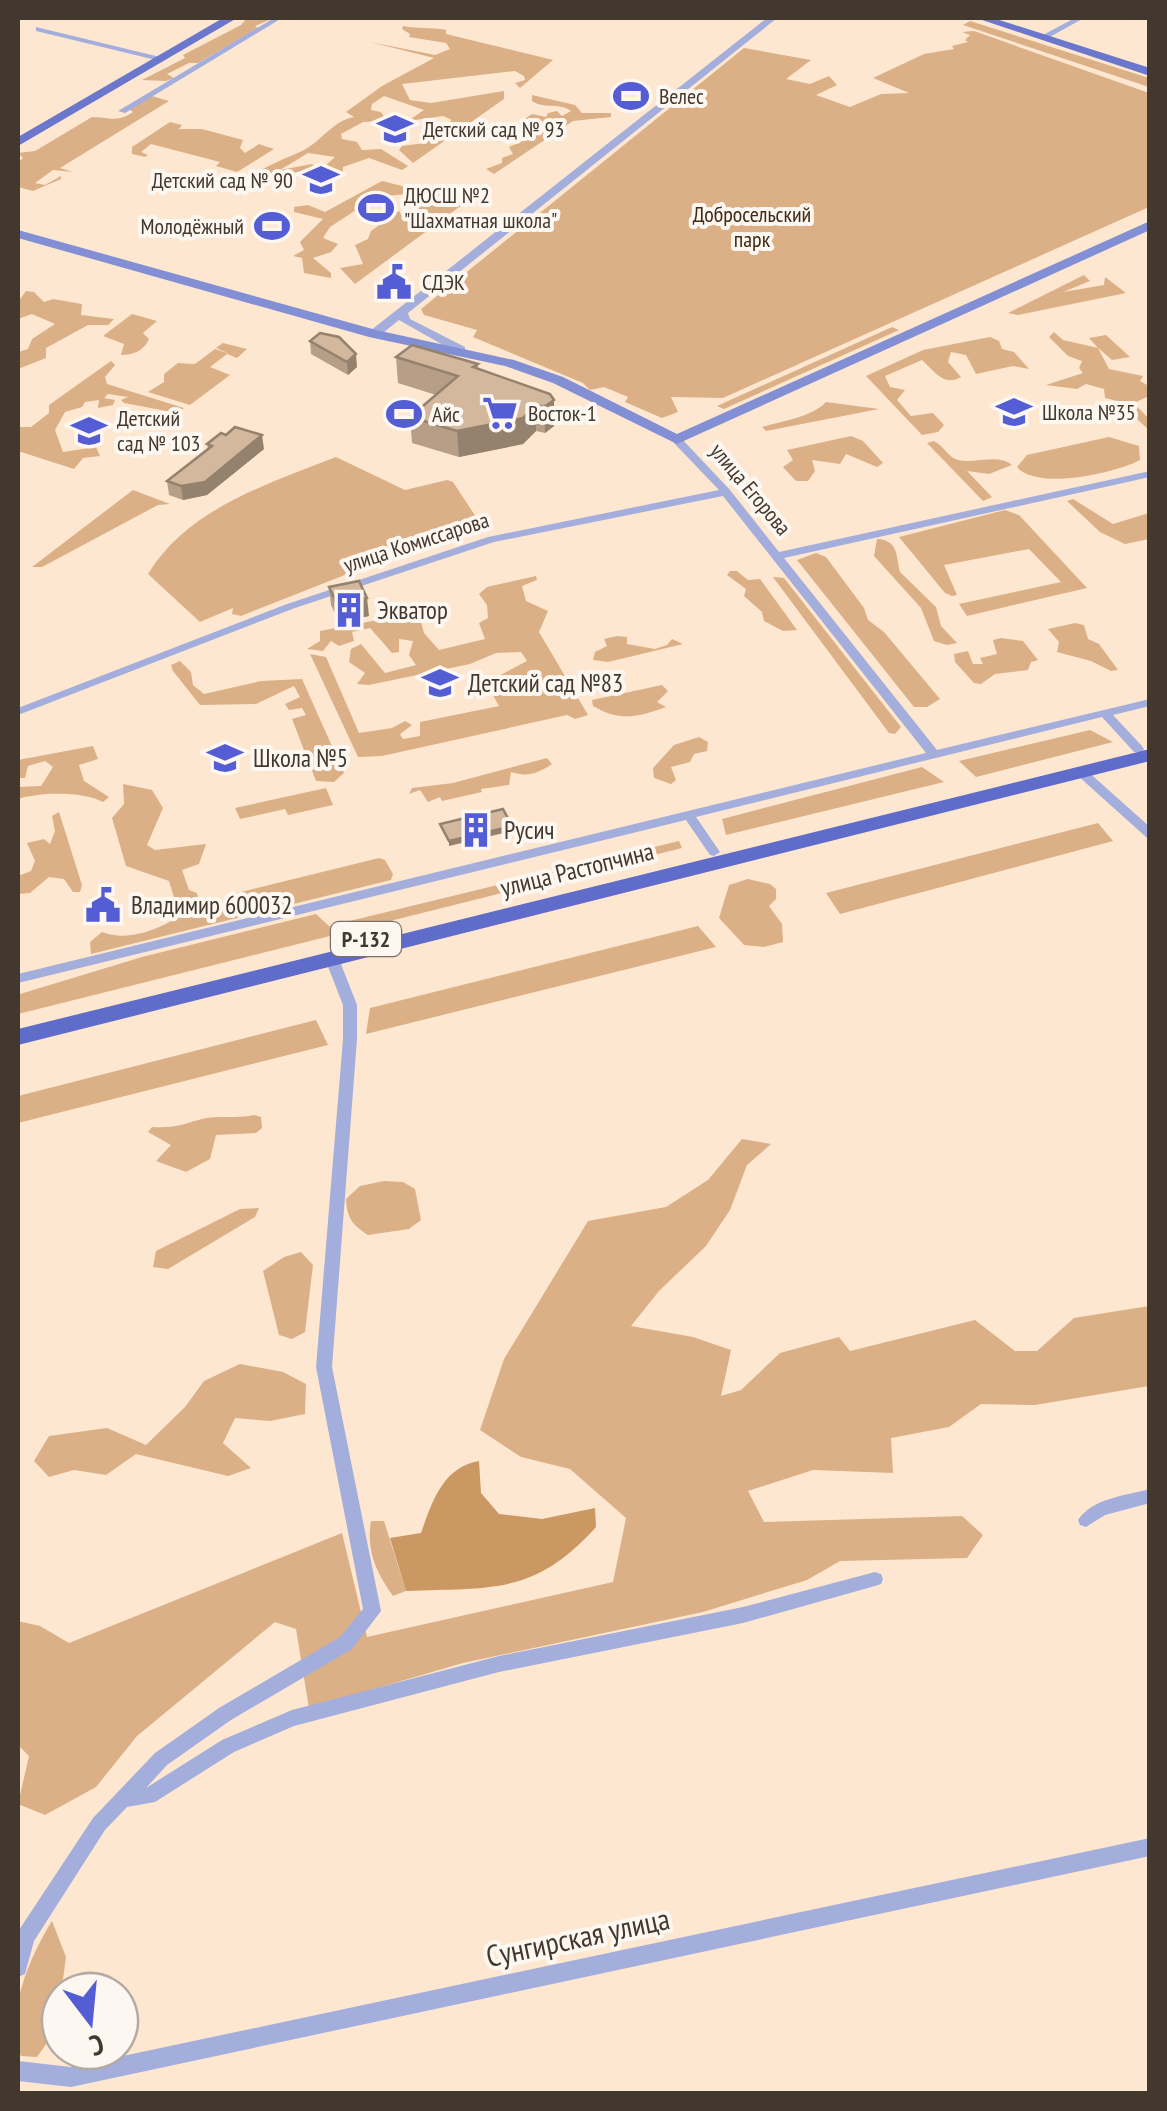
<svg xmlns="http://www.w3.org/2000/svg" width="1167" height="2111" font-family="'PT Sans Narrow',sans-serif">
  <rect width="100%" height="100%" fill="#fee7d0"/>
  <g fill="#dbb086">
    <path d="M 247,18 L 274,18 L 255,26 L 258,28 L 198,63 L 189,63 L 167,74 L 174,78 L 166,81 L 142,80 L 185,58 L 183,55 L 241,25 Z"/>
    <path d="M 970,21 L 1149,78 L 1149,87 L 963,25 Z"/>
    <path d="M 403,26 C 418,29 432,27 446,30 L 446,34 L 553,60 L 520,88 L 515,83 L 525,80 L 524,76 L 515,71 L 402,84 L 410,100 L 431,103 L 504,91 L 504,99 L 413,163 L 399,150 L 402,146 L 425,143 L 452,120 L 443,116 L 408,121 L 424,110 L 384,96 L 372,104 L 371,110 L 381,112 L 387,121 L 363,122 L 341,134 L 342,139 L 357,142 L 362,150 L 381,149 L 408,166 L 402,170 L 369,158 L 343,167 L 343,172 L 325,166 L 335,157 L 308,153 L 280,170 L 312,164 L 317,168 L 314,170 L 274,175 L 254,183 L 259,180 L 256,173 C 271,164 284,159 300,152 C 321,143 330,122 354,117 L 346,112 L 382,86 L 434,58 L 370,42 L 435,55 L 450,49 L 446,43 L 409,37 L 410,34 L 402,29 Z"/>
    <path d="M 974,31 L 1149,93 L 1149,207 L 723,398 L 671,397 L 678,412 L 662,418 L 625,402 L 628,397 L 604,387 L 590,390 L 583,383 L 473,337 L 477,330 L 424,315 L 421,309 L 744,48 L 811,60 L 786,79 L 810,84 L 829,76 L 837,85 L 816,95 L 850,107 L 881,94 L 909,93 L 873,78 L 924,54 L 954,49 L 952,46 L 968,42 L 965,40 L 970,35 L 962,32 Z"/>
    <path d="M 532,95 L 575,105 L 582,113 L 611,113 L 611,117 L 573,121 L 494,174 L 486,169 L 502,163 L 502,158 L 513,154 L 509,147 L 528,139 L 526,134 L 505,135 L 507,131 L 532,114 L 546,117 L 548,113 L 557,111 L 562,116 L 571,111 C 559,102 546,110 532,101 Z"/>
    <path d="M 152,96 L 169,101 L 60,168 L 73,172 L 53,170 L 35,183 L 45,185 L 61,176 L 61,179 L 33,191 L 18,187 L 18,162 L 23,158 L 18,153 L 35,151 L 92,117 C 108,117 118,123 133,112 L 129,109 Z"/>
    <path d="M 170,122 L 182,125 L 179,129 L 202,129 L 243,140 L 240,148 L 245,153 L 259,144 L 274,149 L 237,172 L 216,166 L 220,162 L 151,144 L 141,152 L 148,155 L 145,157 L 132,154 L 132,147 Z"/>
    <path d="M 382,181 L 410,188 L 408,194 L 376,197 L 330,227 L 323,238 L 338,244 L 331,252 L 313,258 L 331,273 L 331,278 L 304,273 L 302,258 L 293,256 L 304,250 L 300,242 L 323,219 L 294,212 L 294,207 L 308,205 L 325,212 Z"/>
    <path d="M 434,192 L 466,202 L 355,284 L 340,268 L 363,264 L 355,245 L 368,239 L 371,231 L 399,211 L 403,218 L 413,213 L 411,205 Z"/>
    <path d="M 1084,275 L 1090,281 L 1063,292 L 1104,285 L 1105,277 L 1126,293 L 1018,315 L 1008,313 Z"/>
    <path d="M 26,291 L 34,292 L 44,302 L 53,299 L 82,304 L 81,315 L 114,319 L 108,325 L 88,325 L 46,348 L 46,358 L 18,369 L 18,352 L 28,349 L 32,339 L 55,324 L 32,314 L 18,319 L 18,302 Z"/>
    <path d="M 132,314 L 157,321 L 143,333 L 149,339 C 144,351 133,355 121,355 L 124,344 L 103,336 Z"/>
    <path d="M 892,327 L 899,330 L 724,409 L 717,406 Z"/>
    <path d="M 1054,332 L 1063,340 L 1098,348 L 1089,338 L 1106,335 L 1130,357 L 1112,360 L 1098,348 L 1109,369 L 1143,376 L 1140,381 L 1149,386 L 1149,396 L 1134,403 L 1149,419 L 1149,430 L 1117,401 L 1105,398 L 1104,389 L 1086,384 L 1077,389 L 1046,385 L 1083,373 L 1079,368 L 1082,361 L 1068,356 L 1049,337 Z"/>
    <path d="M 990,337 L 999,341 L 1002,349 L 1014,352 L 1029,369 L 1013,366 L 976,374 L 966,355 L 951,352 L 948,362 L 961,377 C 944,387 935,372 922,360 L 885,376 L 890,387 L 905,390 L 897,400 L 911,416 L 933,413 L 944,425 L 938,432 L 922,435 L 866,376 L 923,350 Z"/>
    <path d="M 223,343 L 247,349 L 237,358 L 227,354 L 210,367 L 230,375 L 190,405 L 148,392 L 164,382 L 164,374 L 178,363 L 195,364 L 215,349 L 230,354 L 216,348 Z"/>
    <path d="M 111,361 L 115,365 L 105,377 L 107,384 L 184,408 L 177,413 L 124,403 L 121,400 L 128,397 L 108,394 L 104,398 L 115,400 L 113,405 L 98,408 L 99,400 L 85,402 L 82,407 L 65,412 L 55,430 L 63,452 L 96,447 L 100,456 L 83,458 L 74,469 L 18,451 L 18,427 L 31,427 L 49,413 L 49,405 Z"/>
    <path d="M 826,402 L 879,409 L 766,431 L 762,427 C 782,421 812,417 826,402 Z"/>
    <path d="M 851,436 L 863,441 L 883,463 L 877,467 L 846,454 L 840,464 L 812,460 L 815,471 L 808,481 L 796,481 L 783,467 L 793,460 L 787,450 Z"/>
    <path d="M 1109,437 L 1139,446 L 1140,460 C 1116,473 1037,491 1017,467 L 1027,455 Z"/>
    <path d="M 934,441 C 944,446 949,458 958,460 C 975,464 999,453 1012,465 L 989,474 L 967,471 L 992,497 L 983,501 L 927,443 Z"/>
    <path d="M 336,457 L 405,490 L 447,480 L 453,482 L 476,517 L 392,549 L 397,551 L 393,556 L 241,616 L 232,614 L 233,608 L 200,622 L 148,574 C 188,508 268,484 336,457 Z"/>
    <path d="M 133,490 L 170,504 L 158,505 L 42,567 L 32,567 Z"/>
    <path d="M 1073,499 L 1113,524 L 1149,513 L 1149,539 L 1125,544 L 1100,532 L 1067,501 Z"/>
    <path d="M 1005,510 L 1019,515 L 1087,588 L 967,616 L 959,604 L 1061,582 L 1029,549 L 944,565 L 957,595 L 952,596 L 945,593 L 899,537 Z"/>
    <path d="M 877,539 C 899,540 896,557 900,572 L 936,607 L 941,626 L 957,643 L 947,645 L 934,641 L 921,608 L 874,556 Z"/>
    <path d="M 816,553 L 826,557 L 864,608 L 868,620 L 884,632 L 940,699 L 927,707 L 914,707 L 797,560 Z"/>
    <path d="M 730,571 L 737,571 L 748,580 L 760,579 L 797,630 L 783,631 L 764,621 L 762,612 L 744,596 L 746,589 L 727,575 Z"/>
    <path d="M 536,576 L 537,580 L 522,586 L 526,601 L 548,611 L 539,632 L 588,715 L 575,719 L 567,715 L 382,756 L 358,757 L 310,654 L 326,657 L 359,733 L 392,728 L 405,721 L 412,725 L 400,734 L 403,739 L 420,736 L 420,722 L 499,706 L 490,690 L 491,680 L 527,661 L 521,652 L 496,653 L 470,664 L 369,685 L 357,684 L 365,673 L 349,662 L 351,649 L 361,644 L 385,673 L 416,665 L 409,655 L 413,641 L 399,639 L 399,652 L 392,653 L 370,628 L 352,632 L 354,641 L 339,646 L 331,641 L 323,651 L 307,649 L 320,641 L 320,631 L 404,615 L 407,605 L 418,610 L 424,633 L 439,650 L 485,639 L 479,623 L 488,618 L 487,605 L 479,594 L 487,587 Z"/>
    <path d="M 773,577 L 784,578 L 901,727 L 895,734 L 889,733 Z"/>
    <path d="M 1075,623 L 1084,625 L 1088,639 L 1099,644 L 1118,670 L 1111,671 L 1091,661 L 1057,652 L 1059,642 L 1048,629 Z"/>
    <path d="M 617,636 L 627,637 L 627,644 L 655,649 L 667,645 L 672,639 L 683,644 L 608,662 L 593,660 L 595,652 L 607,646 L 604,639 Z"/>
    <path d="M 1001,638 L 1023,641 L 1038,660 L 1031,662 L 1028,670 L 995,674 L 981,684 L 974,683 L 955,662 L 954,654 L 968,651 L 973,664 L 983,664 L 980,658 L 997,654 L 993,640 Z"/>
    <path d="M 180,661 L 191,672 L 193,685 L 204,694 L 261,681 L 302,679 L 344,773 L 334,782 L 316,781 L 292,719 L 306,715 L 302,708 L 289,710 L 285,704 L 300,697 L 294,686 L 256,704 L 200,705 L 173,671 L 171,665 Z"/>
    <path d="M 662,685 L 668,691 L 657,702 L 666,707 C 638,717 620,722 593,706 L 592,700 Z"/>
    <path d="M 1090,730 L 1113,742 L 976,777 L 959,761 Z"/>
    <path d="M 699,737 L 708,742 L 707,751 L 694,754 L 690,762 L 671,767 L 676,780 L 671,784 L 654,778 L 653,768 L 674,745 Z"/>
    <path d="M 93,746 L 98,759 L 79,765 L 84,781 L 109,797 L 103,802 C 82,791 40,792 18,799 L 18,787 L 41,786 L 53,767 L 45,761 L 28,766 L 25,778 L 18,778 L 18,760 Z"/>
    <path d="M 547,758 L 552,764 C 537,774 527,777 511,772 L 509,785 L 481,789 L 482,792 L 442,801 L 440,797 L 428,802 L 420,790 L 409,794 L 412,788 L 453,783 Z"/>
    <path d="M 922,767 L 944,782 L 726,835 L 722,819 Z"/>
    <path d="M 123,784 L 152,790 L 163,808 L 147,845 L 155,850 L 206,844 L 199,864 L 182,870 L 189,890 L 197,893 L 201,914 L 228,904 L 233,894 L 379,858 L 385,860 L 393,874 L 391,880 L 91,954 L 90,942 L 102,932 C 128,942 157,930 180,916 L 169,881 L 126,866 L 112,818 L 124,804 Z"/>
    <path d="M 326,788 L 333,805 L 288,815 L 285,809 L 240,819 L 235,808 Z"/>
    <path d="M 59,812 L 82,885 L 80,892 L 73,892 L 64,879 L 49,877 L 30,893 L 18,894 L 18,876 L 31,871 L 35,861 L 27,843 L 44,839 L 50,844 L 55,831 L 52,816 Z"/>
    <path d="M 1098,823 L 1113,841 L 840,914 L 826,893 Z"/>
    <path d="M 679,841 L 682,848 L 18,1014 L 20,994 L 142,957 L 316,914 L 329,926 Z"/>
    <path d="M 748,879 L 770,884 L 776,889 L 776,899 L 769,906 L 782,924 L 783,942 L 764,947 L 744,945 L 719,918 L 729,885 Z"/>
    <path d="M 698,926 L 716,947 L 366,1034 L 370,1008 Z"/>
    <path d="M 316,1020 L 328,1045 L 18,1123 L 18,1096 Z"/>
    <path d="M 254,1115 L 261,1117 L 262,1128 L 256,1133 L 216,1135 L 210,1159 L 186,1172 L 156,1161 L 171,1145 L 148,1132 L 152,1127 C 175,1128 181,1125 202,1119 C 218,1115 236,1119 254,1115 Z"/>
    <path d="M 742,1139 L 771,1144 L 747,1165 L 730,1210 L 706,1246 L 659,1291 L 631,1326 L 693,1337 L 731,1350 L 721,1396 L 741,1390 L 780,1353 L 839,1337 L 850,1351 L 975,1320 L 1015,1351 L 1037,1351 L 1074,1318 L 1149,1306 L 1149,1386 L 1035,1405 L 981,1404 L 949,1427 L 891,1438 L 893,1473 L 813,1470 L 748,1491 L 764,1522 L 962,1516 L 983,1535 L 967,1558 L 840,1561 L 807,1580 L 703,1612 L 463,1663 L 309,1708 L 296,1629 L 275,1622 L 137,1736 L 96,1787 L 45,1815 L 18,1804 L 29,1756 L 18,1745 L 18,1621 L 40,1626 L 69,1643 L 342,1533 L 367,1637 L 613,1582 L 626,1518 L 570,1469 L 521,1457 L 480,1430 L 504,1359 L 588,1221 L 666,1207 L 708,1180 Z"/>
    <path d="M 384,1181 L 403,1182 L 415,1189 L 421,1220 L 409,1229 L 368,1235 C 352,1225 347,1218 346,1199 L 360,1186 Z"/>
    <path d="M 259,1208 L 255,1217 L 168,1269 L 153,1267 L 156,1251 L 240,1209 Z"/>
    <path d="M 301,1252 L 313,1265 L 305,1332 L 292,1339 L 279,1335 L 263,1271 L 284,1257 Z"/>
    <path d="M 240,1364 L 283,1372 L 306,1384 L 305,1414 L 270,1421 L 235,1418 L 223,1443 L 251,1468 L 228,1476 L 136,1454 L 106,1475 L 74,1470 L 49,1477 L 34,1461 L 49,1436 L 107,1428 L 146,1445 L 185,1407 L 204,1381 Z"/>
    <path d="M 371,1521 L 384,1521 L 406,1591 L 393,1596 C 376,1572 366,1551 371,1521 Z"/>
    <path d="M 52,1921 L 66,1957 L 56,2030 L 37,2057 L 21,2056 C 3,2017 31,1954 52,1921 Z"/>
  </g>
  <path fill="#cb9762" d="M 479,1461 L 481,1493 L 499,1514 L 542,1519 L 595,1508 L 596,1527 C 534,1596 492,1587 406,1591 L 390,1538 L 421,1533 C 432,1502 443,1467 479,1461 Z"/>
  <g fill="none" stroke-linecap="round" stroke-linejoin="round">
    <g fill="#a4aedd" fill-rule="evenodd">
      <path d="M 274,18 L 282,18 L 125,113 L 118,111 Z"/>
      <path d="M 1075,18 L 1084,18 L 1046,39 L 1039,37 Z"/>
      <path d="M 36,27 L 160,57 L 164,59 L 160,61 L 36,31 Z"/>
      <path d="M 677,437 L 681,438 L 730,490 L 779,552 L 1150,471 L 1150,477 L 784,558 L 937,750 L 1150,699 L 1150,706 L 1113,715 L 1142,746 L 1144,749 L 1142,752 L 1134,752 L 1102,717 L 696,817 L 720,852 L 714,856 L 710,855 L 686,820 L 18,983 L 18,974 L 926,753 L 723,496 L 494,542 L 295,608 L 18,715 L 18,708 L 287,604 L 488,537 L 719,490 L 673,442 L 673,438 Z"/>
      <path d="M 1081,768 L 1085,769 L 1150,827 L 1150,838 L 1146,837 L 1077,775 L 1075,772 Z"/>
      <path d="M 332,954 L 339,959 L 357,1005 L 357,1039 L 332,1367 L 381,1611 L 352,1649 L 231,1720 L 167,1765 L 146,1788 L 222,1740 L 292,1710 L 499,1656 L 743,1607 L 875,1572 L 881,1574 L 883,1579 L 881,1584 L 875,1586 L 743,1623 L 499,1672 L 294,1726 L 234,1752 L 155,1802 L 127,1807 L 105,1830 L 34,1941 L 25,1974 L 18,1977 L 19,1930 L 93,1818 L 155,1753 L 219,1708 L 340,1637 L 363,1609 L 316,1367 L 343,1039 L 343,1005 L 325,959 Z"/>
      <path d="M 1150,1489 L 1150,1503 L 1105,1515 L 1086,1527 L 1080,1525 L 1078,1520 C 1093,1498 1124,1496 1150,1489 Z"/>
      <path d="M 1150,1838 L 1150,1856 L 71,2087 L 18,2081 L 18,2061 L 71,2067 Z"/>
    </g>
    <path fill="#a4aedd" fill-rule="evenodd" d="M 767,18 L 777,18 L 408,313 L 410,319 L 465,347 L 465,353 L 457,353 L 399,320 L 378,337 L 370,337 L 370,331 Z"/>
    <path fill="#828fd4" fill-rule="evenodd" d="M 1150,221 L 1150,230 L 677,444 L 553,383 L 505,366 L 369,337 L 18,238 L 18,230 L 376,330 L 514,360 L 563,377 L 677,434 Z"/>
    <g fill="#6a77cd" fill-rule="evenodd">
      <path d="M 223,18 L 237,18 L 18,146 L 18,137 Z"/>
      <path d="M 976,18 L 993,18 L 1150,68 L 1150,76 Z"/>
    </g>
    <path fill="#606cc9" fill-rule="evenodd" d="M 1150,749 L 1150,761 L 18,1045 L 18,1029 Z"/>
  </g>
  <g fill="#b69e87">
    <path d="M 310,341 L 357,367 L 348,375 L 311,354 Z"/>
    <path d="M 396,357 L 478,364 L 478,369 L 550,394 L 554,426 L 545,433 L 536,431 L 523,444 L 459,457 L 412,443 L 410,417 L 436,395 L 398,383 Z"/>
    <path d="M 226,435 L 264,449 L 207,495 L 183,500 L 169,495 L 167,481 L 208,450 L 207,444 Z"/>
    <path d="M 329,587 L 369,616 L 339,622 L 331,605 Z"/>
  </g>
  <g fill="#94816e">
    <path d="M 356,354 L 357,367 L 348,375 L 347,362 Z"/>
    <path d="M 554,400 L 554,426 L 545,433 L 544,407 Z"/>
    <path d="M 536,405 L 536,431 L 523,444 L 459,457 L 457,431 Z"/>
    <path d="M 262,435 L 264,449 L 207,495 L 183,500 L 181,486 Z"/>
    <path d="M 367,598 L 369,616 L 339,622 L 337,604 Z"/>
    <path d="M 512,826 L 512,831 L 449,846 L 449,841 Z"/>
  </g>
  <g fill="#d4b89d" stroke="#94816e" stroke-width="2.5">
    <path d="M 320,333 L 339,337 L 356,354 L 347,362 L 310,341 Z"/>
    <path d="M 412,345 L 478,364 L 473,367 L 550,394 L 554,400 L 544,407 L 536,405 L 523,418 L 457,431 L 410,417 L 458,376 L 396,357 Z"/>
    <path d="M 235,427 L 262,435 L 205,482 L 181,486 L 167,481 L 212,446 L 207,444 L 221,433 L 226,435 Z"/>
    <path d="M 359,581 L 367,598 L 337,604 L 329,587 Z"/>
    <path d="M 503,809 L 512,826 L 449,841 L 440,824 Z"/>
  </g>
  <defs>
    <symbol id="stadium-bare" viewBox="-9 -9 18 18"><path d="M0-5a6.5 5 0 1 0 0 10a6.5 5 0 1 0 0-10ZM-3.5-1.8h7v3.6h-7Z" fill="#545dd3" stroke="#fdf7f2" stroke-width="2.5" paint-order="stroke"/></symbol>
    <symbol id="school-bare" viewBox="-9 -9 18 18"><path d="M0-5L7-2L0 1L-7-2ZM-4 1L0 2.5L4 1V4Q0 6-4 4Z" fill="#545dd3" stroke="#fdf7f2" stroke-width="2.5" paint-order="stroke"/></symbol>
    <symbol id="civic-bare" viewBox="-9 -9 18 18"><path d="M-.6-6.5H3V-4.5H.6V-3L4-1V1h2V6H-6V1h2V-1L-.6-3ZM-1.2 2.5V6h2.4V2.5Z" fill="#545dd3" stroke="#fdf7f2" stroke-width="2.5" paint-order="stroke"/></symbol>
    <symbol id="supermarket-bare" viewBox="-9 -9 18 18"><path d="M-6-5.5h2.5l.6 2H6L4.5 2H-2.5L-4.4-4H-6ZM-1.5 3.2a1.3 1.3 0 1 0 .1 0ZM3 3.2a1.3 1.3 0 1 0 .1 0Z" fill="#545dd3" stroke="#fdf7f2" stroke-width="2.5" paint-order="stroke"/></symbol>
    <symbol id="building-bare" viewBox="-9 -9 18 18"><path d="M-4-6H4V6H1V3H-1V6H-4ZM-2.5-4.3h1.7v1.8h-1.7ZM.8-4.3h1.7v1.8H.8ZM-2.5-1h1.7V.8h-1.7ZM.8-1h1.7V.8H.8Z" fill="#545dd3" stroke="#fdf7f2" stroke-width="2.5" paint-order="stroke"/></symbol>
  </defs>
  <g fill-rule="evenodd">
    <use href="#stadium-bare" x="606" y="71" width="50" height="50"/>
    <use href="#school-bare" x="370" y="104" width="50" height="50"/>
    <use href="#school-bare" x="296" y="155" width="50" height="50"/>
    <use href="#stadium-bare" x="351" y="183" width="50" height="50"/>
    <use href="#stadium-bare" x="247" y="201" width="50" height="50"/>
    <use href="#civic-bare" x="369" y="257" width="50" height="50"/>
    <use href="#school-bare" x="989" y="387" width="50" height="50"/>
    <use href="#supermarket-bare" x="475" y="388" width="50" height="50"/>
    <use href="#stadium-bare" x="379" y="389" width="50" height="50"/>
    <use href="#school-bare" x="64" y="406" width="50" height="50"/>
    <use href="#building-bare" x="324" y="585" width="50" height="50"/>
    <use href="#school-bare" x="415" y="658" width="50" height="50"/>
    <use href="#school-bare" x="200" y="733" width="50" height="50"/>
    <use href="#building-bare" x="451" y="805" width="50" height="50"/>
    <use href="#civic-bare" x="78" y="880" width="50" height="50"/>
  </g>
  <g text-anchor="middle" stroke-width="8" stroke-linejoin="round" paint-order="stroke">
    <g font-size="22" fill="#43382d" stroke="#fdf7f2" text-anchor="start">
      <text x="659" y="104">Велес</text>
      <text x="423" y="137">Детский сад № 93</text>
      <text x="293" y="188" text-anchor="end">Детский сад № 90</text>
      <text x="404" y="203">ДЮСШ №2<tspan x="404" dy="25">"Шахматная школа"</tspan></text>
      <text x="244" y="234" text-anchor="end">Молодёжный</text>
      <text x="422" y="290">СДЭК</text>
      <text x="1042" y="420">Школа №35</text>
      <text x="528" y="421">Восток-1</text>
      <text x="432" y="422">Айс</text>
      <text x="117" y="426">Детский<tspan x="117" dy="25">сад № 103</tspan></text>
    </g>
    <g font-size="22" fill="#402a12" stroke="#fdf7f2">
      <text x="752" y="222">Добросельский<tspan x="752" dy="25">парк</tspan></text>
    </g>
    <g font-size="22" fill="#43382d" stroke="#fdf7f2">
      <text transform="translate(751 489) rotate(50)" y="8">улица Егорова</text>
      <text transform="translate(416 542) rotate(-18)" y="8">улица Комиссарова</text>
    </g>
    <rect fill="#fdf7f2" stroke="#7b7168" stroke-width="2.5" x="331" y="922" width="70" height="34" rx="8"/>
    <g font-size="22" font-weight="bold" fill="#43382d">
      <text x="366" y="947">Р-132</text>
    </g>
    <g font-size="25" fill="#43382d" stroke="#fdf7f2" text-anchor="start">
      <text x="377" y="619">Экватор</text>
      <text x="468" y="692">Детский сад №83</text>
      <text x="253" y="767">Школа №5</text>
      <text x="504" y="839">Русич</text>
      <text x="131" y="914">Владимир 600032</text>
    </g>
    <g font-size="25" fill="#43382d" stroke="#fdf7f2">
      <text transform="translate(577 869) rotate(-14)" y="9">улица Растопчина</text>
    </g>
    <g font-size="30" fill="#43382d" stroke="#fdf7f2">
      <text transform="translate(578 1938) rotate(-12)" y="10">Сунгирская улица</text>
    </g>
  </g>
  <rect width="1167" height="2111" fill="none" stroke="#43382d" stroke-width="40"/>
  <g transform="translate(90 2021) rotate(164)"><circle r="48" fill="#fdf7f2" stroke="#b3aba3" stroke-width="2.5"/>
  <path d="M0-8L18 38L0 25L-18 38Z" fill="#545dd3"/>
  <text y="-15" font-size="28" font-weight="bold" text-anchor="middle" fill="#43382d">С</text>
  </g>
</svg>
